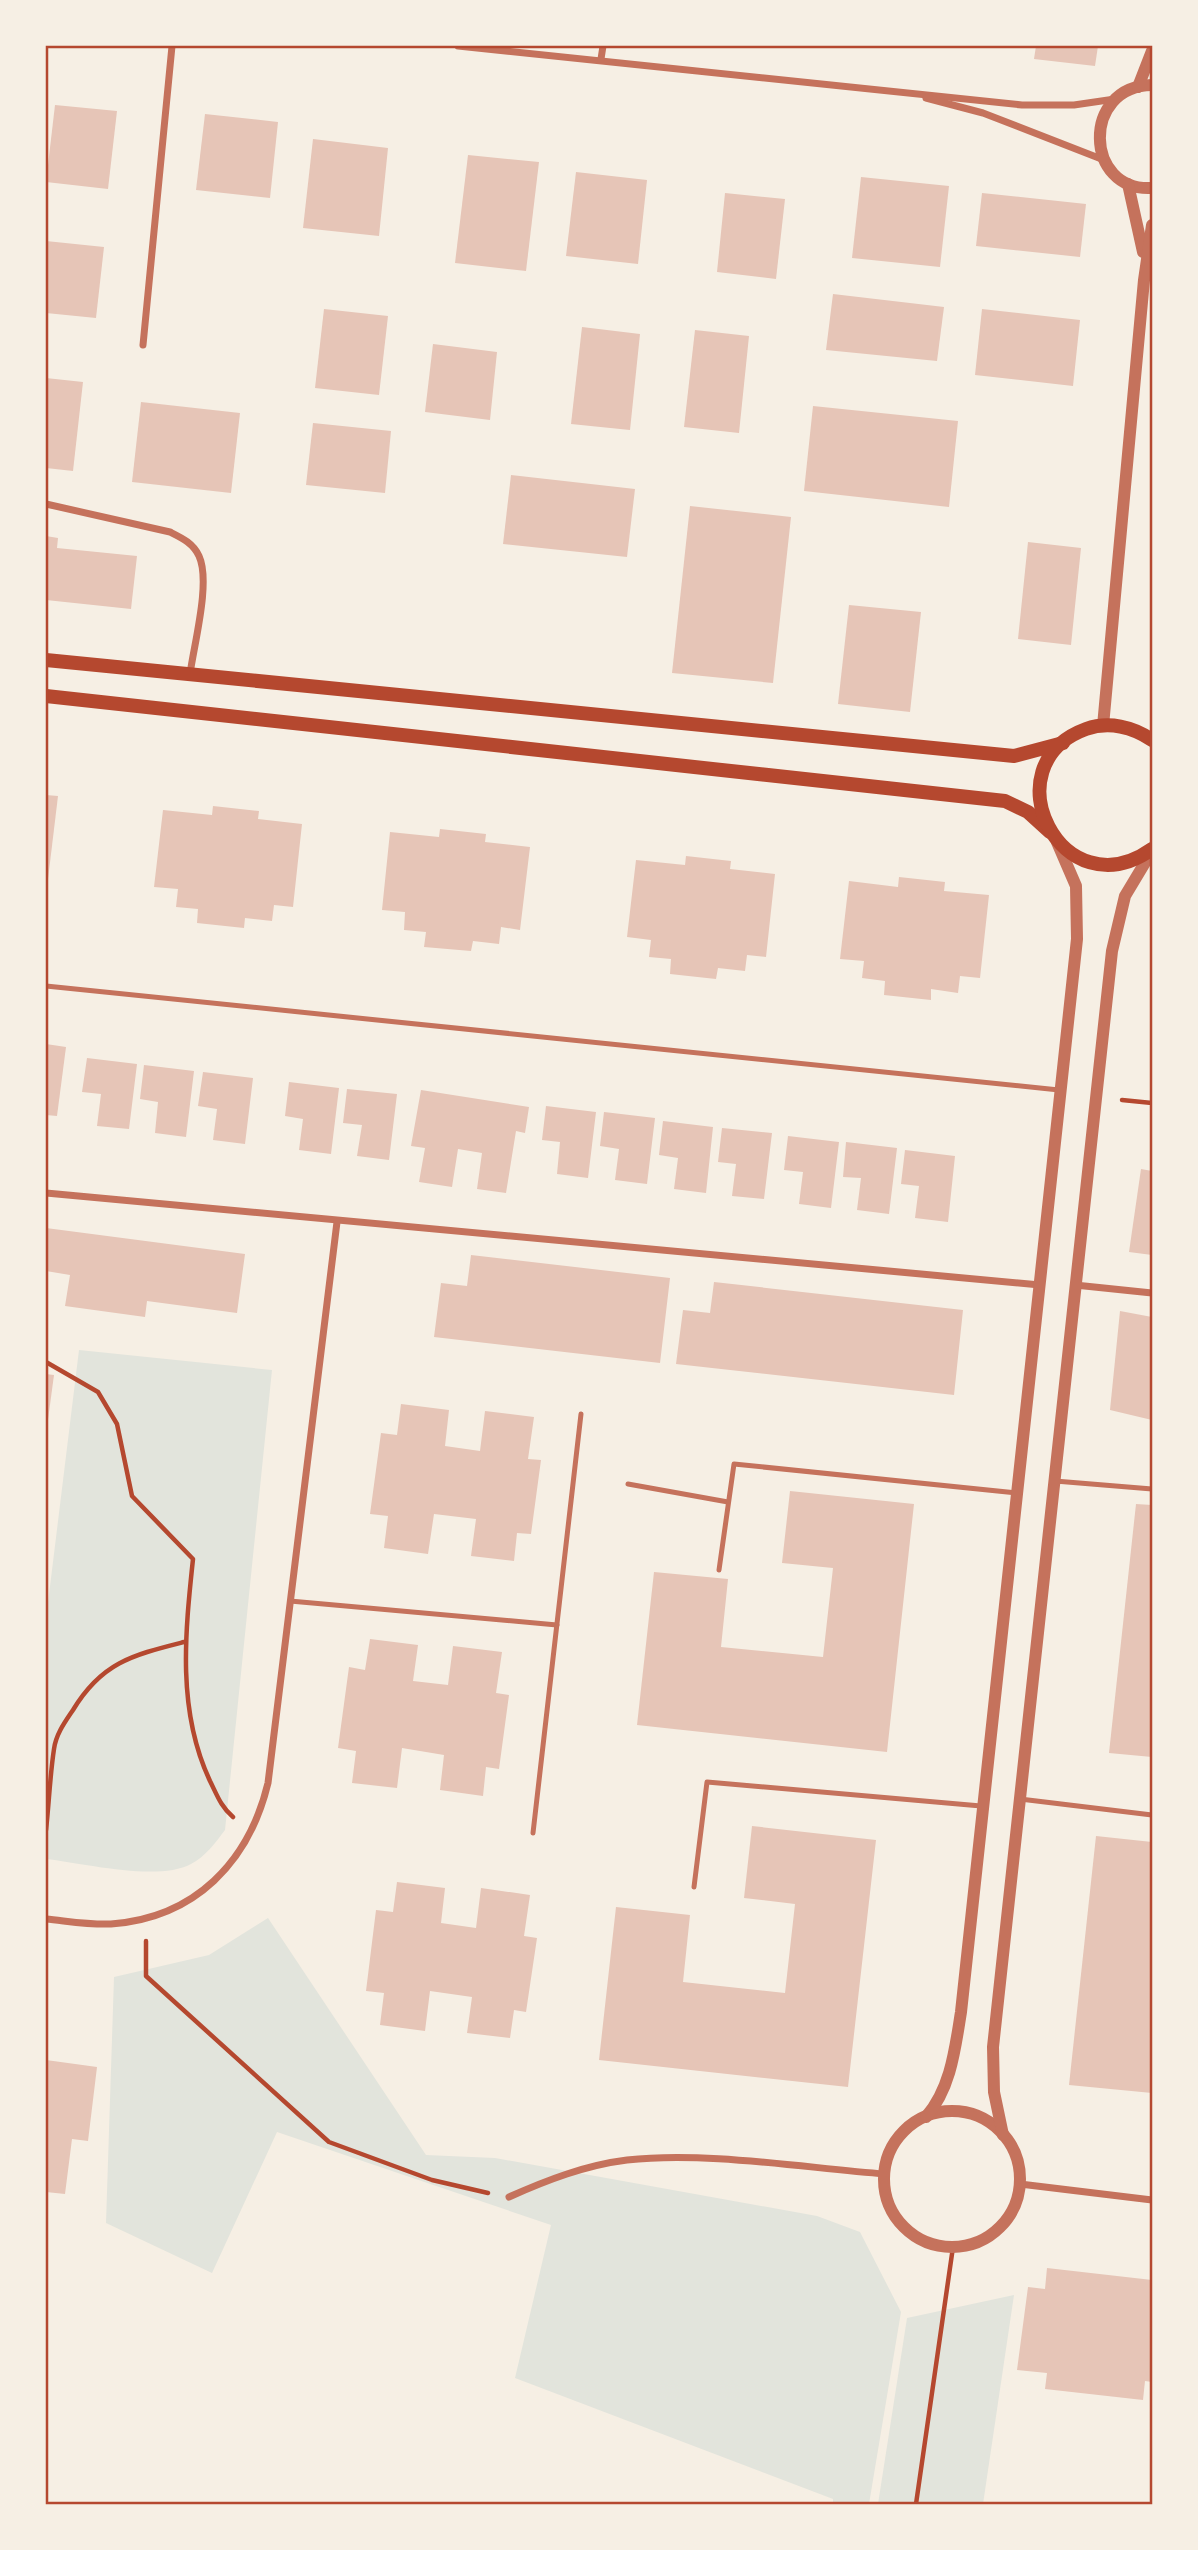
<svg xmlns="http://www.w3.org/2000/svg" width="1198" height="2550" font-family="Ubuntu,sans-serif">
  <rect width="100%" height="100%" fill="#f6efe4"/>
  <g fill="#e2e4dc">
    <path d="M 79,1350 L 272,1370 L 225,1830 C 216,1842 205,1857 191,1864 C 158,1882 83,1863 46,1859 L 46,1619 Z"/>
    <path d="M 268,1918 L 426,2155 L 495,2158 L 817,2216 L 860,2232 L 901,2312 L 869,2504 L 833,2504 L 833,2499 L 515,2378 L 551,2225 L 277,2132 L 212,2273 L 106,2223 L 114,1977 L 209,1955 Z"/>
    <path d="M 1014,2295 L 983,2504 L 878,2504 L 907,2318 Z"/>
  </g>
  <g fill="#e6c5b7">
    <path d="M 1036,46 L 1098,46 L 1095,66 L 1034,59 Z"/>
    <path d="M 55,105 L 117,111 L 108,189 L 46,182 Z"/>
    <path d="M 205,114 L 278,122 L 270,198 L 196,190 Z"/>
    <path d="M 313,139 L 388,148 L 379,236 L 303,228 Z"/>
    <path d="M 468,155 L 539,162 L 526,271 L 455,263 Z"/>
    <path d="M 576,172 L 647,180 L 638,264 L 566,256 Z"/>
    <path d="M 861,177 L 949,186 L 940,267 L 852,258 Z"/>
    <path d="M 725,193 L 785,199 L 776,279 L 717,272 Z"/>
    <path d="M 982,193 L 1086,204 L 1080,257 L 976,246 Z"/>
    <path d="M 46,241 L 104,247 L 96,318 L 46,313 Z"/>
    <path d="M 833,294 L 944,307 L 937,361 L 826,350 Z"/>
    <path d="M 324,309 L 388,316 L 379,395 L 315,388 Z"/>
    <path d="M 982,309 L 1080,320 L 1073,386 L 975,375 Z"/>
    <path d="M 582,327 L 640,334 L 630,430 L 571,424 Z"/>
    <path d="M 695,330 L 749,336 L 739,433 L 684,427 Z"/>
    <path d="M 433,344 L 497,352 L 490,420 L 425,412 Z"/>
    <path d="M 46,378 L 83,382 L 73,471 L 46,468 Z"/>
    <path d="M 141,402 L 240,413 L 231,493 L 132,482 Z"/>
    <path d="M 813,406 L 958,421 L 949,507 L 804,491 Z"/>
    <path d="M 313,423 L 391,431 L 385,493 L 306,485 Z"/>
    <path d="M 511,475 L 635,489 L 627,557 L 503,544 Z"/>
    <path d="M 690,506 L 791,517 L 773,683 L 672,673 Z"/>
    <path d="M 46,536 L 58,538 L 57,548 L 137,556 L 131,609 L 46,600 Z"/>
    <path d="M 1028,542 L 1081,548 L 1071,645 L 1018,639 Z"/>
    <path d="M 849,605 L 921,612 L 910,712 L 838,704 Z"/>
    <path d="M 46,795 L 58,796 L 48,879 L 46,878 Z"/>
    <path d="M 213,806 L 259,811 L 258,819 L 302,824 L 293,907 L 274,905 L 272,921 L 245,918 L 244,928 L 197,923 L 198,909 L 176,907 L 178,889 L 154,887 L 163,810 L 212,815 Z"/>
    <path d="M 440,829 L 486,834 L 485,842 L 530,847 L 520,930 L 501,927 L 499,944 L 473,941 L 471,951 L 424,947 L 426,932 L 404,930 L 405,912 L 382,910 L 390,832 L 439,837 Z"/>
    <path d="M 686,856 L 731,861 L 730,869 L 775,874 L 766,957 L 747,955 L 745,971 L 718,968 L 716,979 L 670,974 L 671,959 L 649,957 L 651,940 L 627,937 L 636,860 L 685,865 Z"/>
    <path d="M 899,877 L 945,882 L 944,891 L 989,895 L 980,978 L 960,976 L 958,993 L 931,989 L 931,1000 L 884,995 L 885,981 L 862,978 L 864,961 L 840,959 L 849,881 L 898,887 Z"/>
    <path d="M 46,1044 L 66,1047 L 57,1116 L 46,1115 Z"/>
    <path d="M 87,1058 L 137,1064 L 129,1129 L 97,1126 L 101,1094 L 82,1092 Z"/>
    <path d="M 144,1065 L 194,1071 L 186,1137 L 155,1133 L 158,1102 L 140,1099 Z"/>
    <path d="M 203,1072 L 253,1078 L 245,1144 L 213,1140 L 217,1109 L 198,1106 Z"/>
    <path d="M 289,1082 L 339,1088 L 331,1154 L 299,1150 L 303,1119 L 285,1116 Z"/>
    <path d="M 347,1089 L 397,1094 L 389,1160 L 357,1156 L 362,1125 L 343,1123 Z"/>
    <path d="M 421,1090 L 529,1107 L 525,1133 L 516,1131 L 506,1193 L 477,1189 L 482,1153 L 458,1149 L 452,1187 L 419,1182 L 425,1148 L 411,1146 Z"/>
    <path d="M 546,1106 L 596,1112 L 588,1178 L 557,1174 L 560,1142 L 542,1140 Z"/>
    <path d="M 604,1112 L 655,1118 L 647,1184 L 615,1180 L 619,1149 L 600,1146 Z"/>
    <path d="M 663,1121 L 713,1127 L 706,1193 L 674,1189 L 678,1158 L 659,1155 Z"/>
    <path d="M 722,1128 L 772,1133 L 764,1199 L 732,1196 L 736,1164 L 718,1162 Z"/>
    <path d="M 788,1136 L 839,1142 L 831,1208 L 799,1204 L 803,1172 L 784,1170 Z"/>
    <path d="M 846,1142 L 897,1148 L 889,1214 L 857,1210 L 861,1178 L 843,1177 Z"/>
    <path d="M 905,1150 L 955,1156 L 948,1222 L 915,1218 L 919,1186 L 901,1184 Z"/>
    <path d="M 1141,1169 L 1152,1171 L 1152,1255 L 1129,1252 Z"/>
    <path d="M 46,1228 L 245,1254 L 237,1313 L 147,1301 L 145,1317 L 65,1306 L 70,1275 L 46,1271 Z"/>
    <path d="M 471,1255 L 670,1278 L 660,1363 L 434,1337 L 441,1283 L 467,1286 Z"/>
    <path d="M 714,1282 L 963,1310 L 954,1395 L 676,1364 L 683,1310 L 710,1313 Z"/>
    <path d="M 1120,1311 L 1152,1317 L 1152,1420 L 1110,1410 Z"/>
    <path d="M 46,1374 L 54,1375 L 47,1427 L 46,1427 Z"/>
    <path d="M 401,1404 L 449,1410 L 445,1446 L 480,1451 L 485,1411 L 534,1417 L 528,1459 L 541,1460 L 531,1534 L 517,1533 L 514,1561 L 471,1556 L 476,1519 L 434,1514 L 428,1554 L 384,1548 L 388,1516 L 370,1514 L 381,1433 L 397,1435 Z"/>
    <path d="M 790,1491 L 914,1504 L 887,1752 L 637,1725 L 654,1572 L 728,1579 L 721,1647 L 823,1657 L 833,1568 L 782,1563 Z"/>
    <path d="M 1136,1504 L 1152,1505 L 1152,1757 L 1109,1753 Z"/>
    <path d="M 370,1639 L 418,1645 L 413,1681 L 448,1685 L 453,1646 L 502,1652 L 496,1693 L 509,1695 L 499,1769 L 486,1767 L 483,1796 L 440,1790 L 444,1755 L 402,1748 L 397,1788 L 352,1783 L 356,1751 L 338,1748 L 349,1667 L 365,1670 Z"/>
    <path d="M 752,1826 L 876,1840 L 848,2087 L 599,2060 L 616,1907 L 690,1915 L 683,1982 L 785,1993 L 795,1904 L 744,1898 Z"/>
    <path d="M 1096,1836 L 1152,1842 L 1152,2093 L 1069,2085 Z"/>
    <path d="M 397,1882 L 445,1888 L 441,1923 L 476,1928 L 481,1888 L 530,1895 L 524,1936 L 537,1938 L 526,2012 L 514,2010 L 510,2038 L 467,2033 L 472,1997 L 430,1991 L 425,2031 L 380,2025 L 384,1993 L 366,1991 L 376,1910 L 393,1912 Z"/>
    <path d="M 46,2060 L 97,2067 L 88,2141 L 72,2139 L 65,2194 L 46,2192 Z"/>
    <path d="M 1047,2268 L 1152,2280 L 1152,2382 L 1145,2381 L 1143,2400 L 1045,2389 L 1047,2373 L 1017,2370 L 1028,2287 L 1045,2289 Z"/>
  </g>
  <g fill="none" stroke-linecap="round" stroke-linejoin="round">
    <g stroke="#b5482f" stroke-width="4.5">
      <path d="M 1122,1100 L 1152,1103"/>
      <path d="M 46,1362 L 98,1392 L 117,1424 L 132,1496 L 193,1559 C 185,1634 177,1711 210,1781 C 217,1795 221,1807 233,1817"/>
      <path d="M 46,1830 C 49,1803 50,1775 54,1749 C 56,1734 65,1722 73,1710 C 102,1662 133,1655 184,1642"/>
      <path d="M 146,1941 L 146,1976 L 329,2142 L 432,2180 L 488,2193"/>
      <path d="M 916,2504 L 953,2247"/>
    </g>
    <g stroke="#c5725c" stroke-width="5">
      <path d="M 46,986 L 1059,1090"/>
      <path d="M 1055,1481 L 1152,1489"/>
      <path d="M 628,1484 L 728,1502"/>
      <path d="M 719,1570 L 734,1464 L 1017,1493"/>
      <path d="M 290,1601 L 557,1625"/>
      <path d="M 1020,1799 L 1152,1815"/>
      <path d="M 533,1833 L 581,1414"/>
      <path d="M 694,1887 L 707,1782 L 981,1806"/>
    </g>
    <g stroke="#c5725c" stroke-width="7">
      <path d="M 458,46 L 1022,105 L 1074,105 L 1115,99"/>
      <path d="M 601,59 L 603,46"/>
      <path d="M 926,98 L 983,113 L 1104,160"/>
      <path d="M 143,345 L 172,46"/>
      <path d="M 46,504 L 170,532 C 182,538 193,543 199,556 C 211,582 194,644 190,674"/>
      <path d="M 46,1193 L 1040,1285"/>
      <path d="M 1075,1285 L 1152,1293"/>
      <path d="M 46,1919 C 67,1921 89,1925 111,1924 C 195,1918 249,1862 268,1783 L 337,1222"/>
      <path d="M 1020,2184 L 1152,2200"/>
      <path d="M 509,2197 C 547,2180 586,2165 627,2160 C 705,2151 805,2168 885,2174"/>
    </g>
    <g stroke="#c5725c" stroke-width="12">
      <path d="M 1152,85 C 1081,86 1084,192 1152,188"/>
      <path d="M 1138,87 L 1152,51"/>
      <path d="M 1128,184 L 1143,252"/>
      <path d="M 1103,726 L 1144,280 L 1152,225"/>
      <circle cx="952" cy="2179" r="68"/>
      <path d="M 926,2117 C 951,2088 955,2049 961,2012 L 1077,939 L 1076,886 L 1057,842"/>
      <path d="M 1003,2135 L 994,2092 L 993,2047 L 1112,951 L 1125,896 L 1152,851"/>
    </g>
    <g stroke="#b5482f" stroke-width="14">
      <path d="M 46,660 L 1014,756 L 1063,743"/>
      <path d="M 46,696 L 1005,801 L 1028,812 L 1050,832"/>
      <path d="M 1152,740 C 1133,727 1109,721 1086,729 C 988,765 1062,913 1152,849"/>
    </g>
  </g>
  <rect width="1198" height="2550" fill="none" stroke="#f6efe4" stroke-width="94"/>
  <rect x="47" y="47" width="1104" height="2456" fill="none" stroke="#b5482f" stroke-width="2.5"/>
</svg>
